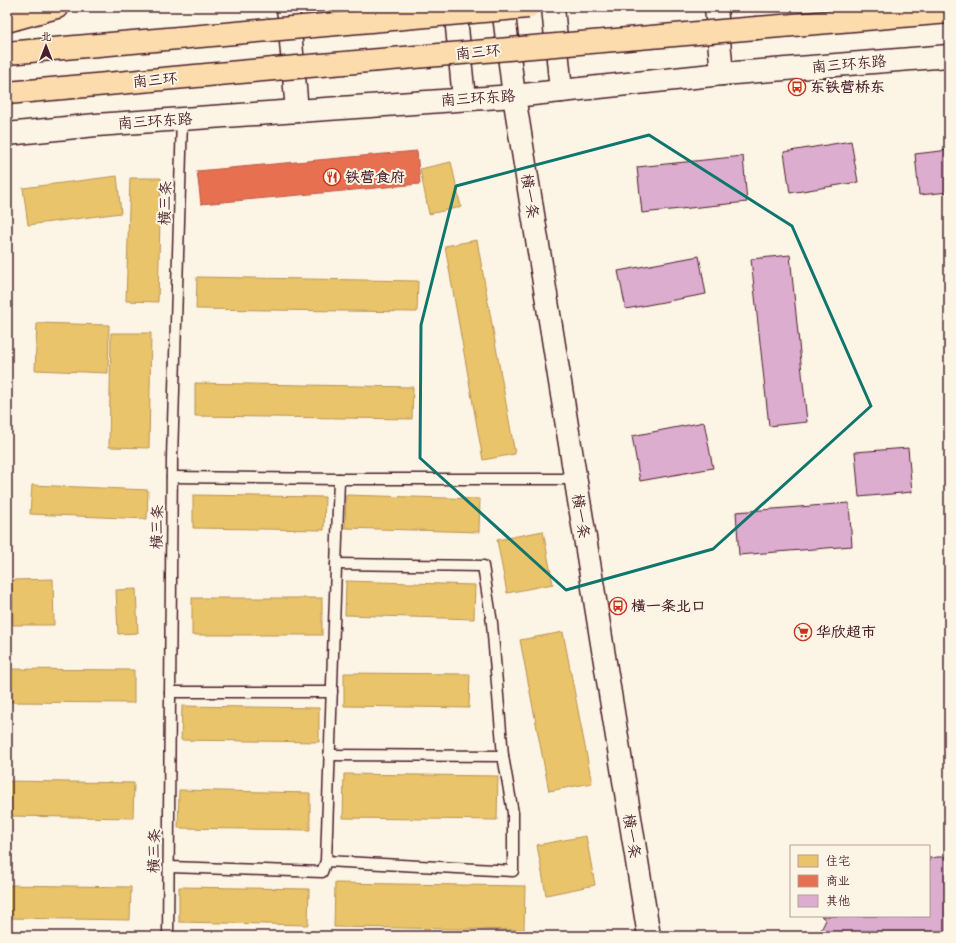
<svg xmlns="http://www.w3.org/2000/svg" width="956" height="943" font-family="Dekko,'LXGW WenKai TC',sans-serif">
  <rect width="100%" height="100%" fill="#fcf5e5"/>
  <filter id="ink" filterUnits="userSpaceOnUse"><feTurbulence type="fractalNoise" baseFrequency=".025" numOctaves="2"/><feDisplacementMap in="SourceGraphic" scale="8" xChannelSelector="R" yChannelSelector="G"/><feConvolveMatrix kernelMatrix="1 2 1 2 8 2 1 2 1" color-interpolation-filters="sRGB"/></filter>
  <g filter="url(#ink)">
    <g fill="#e9c46a" stroke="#b99257">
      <path d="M 451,162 L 461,207 L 429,214 L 420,169 Z"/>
      <path d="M 117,176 L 121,213 L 28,225 L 23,188 Z"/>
      <path d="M 130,178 L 161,178 L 158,302 L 126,301 Z"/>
      <path d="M 477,240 L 515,454 L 483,460 L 445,246 Z"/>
      <path d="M 197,277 L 418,281 L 417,312 L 196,309 Z"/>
      <path d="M 37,323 L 109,325 L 108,373 L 35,370 Z"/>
      <path d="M 111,333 L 151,333 L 149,448 L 109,447 Z"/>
      <path d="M 195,383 L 413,387 L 412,419 L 195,416 Z"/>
      <path d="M 32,485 L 148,490 L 147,519 L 30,514 Z"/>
      <path d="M 193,495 L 325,497 L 324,530 L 193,528 Z"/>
      <path d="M 346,495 L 480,499 L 479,532 L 345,528 Z"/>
      <path d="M 543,531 L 553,584 L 507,593 L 497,540 Z"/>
      <path d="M 53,579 L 54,625 L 13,625 L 12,580 Z"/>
      <path d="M 346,581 L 475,585 L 474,619 L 345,615 Z"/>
      <path d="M 136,589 L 138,633 L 118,634 L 116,590 Z"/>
      <rect x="192" y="598" width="130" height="37"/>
      <path d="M 563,632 L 592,783 L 549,791 L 520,640 Z"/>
      <path d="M 7,669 L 134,670 L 134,703 L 7,702 Z"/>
      <path d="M 344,673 L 470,674 L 469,708 L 344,706 Z"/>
      <path d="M 182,706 L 319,708 L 319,742 L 181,740 Z"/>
      <path d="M 344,774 L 498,776 L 497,820 L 343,818 Z"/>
      <path d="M 7,781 L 134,783 L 133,818 L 7,816 Z"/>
      <path d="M 179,790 L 310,793 L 310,830 L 178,828 Z"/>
      <path d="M 586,836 L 595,885 L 546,895 L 537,845 Z"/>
      <path d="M 335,883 L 525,886 L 524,930 L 334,927 Z"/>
      <path d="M 7,885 L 131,887 L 130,920 L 7,918 Z"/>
      <path d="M 179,887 L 309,889 L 308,925 L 179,922 Z"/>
    </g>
    <path fill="#e76f51" stroke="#b85746" d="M 417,151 L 420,184 L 201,204 L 197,171 Z"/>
    <g fill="#dcadcf" stroke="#4a1f2b">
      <path d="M 851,141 L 858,182 L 790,193 L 784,152 Z"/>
      <path d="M 949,150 L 949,192 L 919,195 L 915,154 Z"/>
      <path d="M 743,156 L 747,202 L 642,213 L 637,167 Z"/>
      <path d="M 790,255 L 807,422 L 769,426 L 751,259 Z"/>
      <path d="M 699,256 L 706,294 L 626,309 L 618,271 Z"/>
      <path d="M 704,422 L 713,468 L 640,481 L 632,436 Z"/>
      <path d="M 908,448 L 912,492 L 859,497 L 855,452 Z"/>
      <path d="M 849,503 L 852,546 L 739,555 L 736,512 Z"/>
      <path d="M 938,857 L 947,857 L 947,874 L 949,874 L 949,933 L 939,936 L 829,936 L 820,932 L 826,920 L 821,916 L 929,916 L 929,858 Z"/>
    </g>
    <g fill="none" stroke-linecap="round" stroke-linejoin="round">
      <defs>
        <g id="service">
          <path d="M 339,479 L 575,479"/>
          <path d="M 170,692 L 332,692"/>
          <path d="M 329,755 L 503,756"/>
          <path d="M 326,861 L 513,871 L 513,813 L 503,756 L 492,623 L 483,566 L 336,564"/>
          <path d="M 169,867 L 322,872 L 326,861 L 339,479 L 172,477"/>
          <path d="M 168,936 L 172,458 L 182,119"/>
        </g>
        <g id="tertiary">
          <path d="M 288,7 L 297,111"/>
          <path d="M 455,7 L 464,99"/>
          <path d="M 503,7 L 514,96 L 649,936"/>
          <path d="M 553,7 L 561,91"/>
          <path d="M 716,7 L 722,74"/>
          <path d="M 7,134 L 96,125 L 514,96 L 722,74 L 949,56"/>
        </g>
        <g id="trunk">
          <path d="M 7,21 L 57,7"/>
          <path d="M 757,28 L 949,12"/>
          <path d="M 7,53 L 269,30"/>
          <path d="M 7,93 L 274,69"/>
        </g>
      </defs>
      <use href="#service" stroke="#4a1f2b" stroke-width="13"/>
      <use href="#tertiary" stroke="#4a1f2b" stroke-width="25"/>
      <use href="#trunk" stroke="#4a1f2b" stroke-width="25"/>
      <use href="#service" stroke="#fcf5e5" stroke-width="10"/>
      <use href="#tertiary" stroke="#fcf5e5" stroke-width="22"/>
      <use href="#trunk" stroke="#fcdcac" stroke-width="22"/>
      <defs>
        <g id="trunk-bridge">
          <path d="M 269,30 L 528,7"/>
          <path d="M 274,69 L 757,28"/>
        </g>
      </defs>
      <use href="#trunk-bridge" stroke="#4a1f2b" stroke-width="25" stroke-linecap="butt"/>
      <use href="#trunk-bridge" stroke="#fcdcac" stroke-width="22"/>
    </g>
  </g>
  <path fill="none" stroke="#0f766e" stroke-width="3" stroke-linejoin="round" d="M 649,135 L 792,226 L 871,406 L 713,549 L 566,590 L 420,458 L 421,325 L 456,186 Z"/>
  <defs>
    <symbol id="bus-ring" viewBox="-11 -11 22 22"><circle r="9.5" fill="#fcf5e5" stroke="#c8321e" stroke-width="1.5"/><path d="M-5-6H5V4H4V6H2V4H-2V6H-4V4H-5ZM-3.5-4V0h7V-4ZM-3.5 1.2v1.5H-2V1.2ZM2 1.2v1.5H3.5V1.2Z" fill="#c8321e"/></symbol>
    <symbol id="restaurant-ring" viewBox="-11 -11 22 22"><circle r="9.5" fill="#fcf5e5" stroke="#c8321e" stroke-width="1.5"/><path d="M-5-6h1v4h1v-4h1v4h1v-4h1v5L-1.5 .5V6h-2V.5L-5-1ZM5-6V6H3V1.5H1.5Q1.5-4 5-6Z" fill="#c8321e"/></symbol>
    <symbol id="supermarket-ring" viewBox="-11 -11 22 22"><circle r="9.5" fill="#fcf5e5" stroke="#c8321e" stroke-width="1.5"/><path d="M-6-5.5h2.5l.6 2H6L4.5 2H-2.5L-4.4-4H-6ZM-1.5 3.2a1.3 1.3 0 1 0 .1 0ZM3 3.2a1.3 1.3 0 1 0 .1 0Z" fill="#c8321e"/></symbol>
  </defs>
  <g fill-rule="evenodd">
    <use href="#bus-ring" x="787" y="77" width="20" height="20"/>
    <use href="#restaurant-ring" x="322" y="167" width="20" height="20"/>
    <use href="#bus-ring" x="608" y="596" width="20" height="20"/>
    <use href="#supermarket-ring" x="793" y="622" width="20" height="20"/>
  </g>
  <g text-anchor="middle" stroke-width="4" stroke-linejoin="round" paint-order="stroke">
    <g font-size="15" fill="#4a1f2b" stroke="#fcf5e5">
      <text transform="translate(478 52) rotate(-5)" y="5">南三环</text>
      <text transform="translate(849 64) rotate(-5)" y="5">南三环东路</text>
      <text transform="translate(155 80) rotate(-5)" y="5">南三环</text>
      <text transform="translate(478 98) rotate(-4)" y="5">南三环东路</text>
      <text transform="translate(155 121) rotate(-4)" y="5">南三环东路</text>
      <text transform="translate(530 196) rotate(81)" y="5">横一条</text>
      <text transform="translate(165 203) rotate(-88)" y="5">横三条</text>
      <text transform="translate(581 516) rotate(81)" y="5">横一条</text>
      <text transform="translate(157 527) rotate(-89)" y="5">横三条</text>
      <text transform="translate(632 836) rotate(81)" y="5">横一条</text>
      <text transform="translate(154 851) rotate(-89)" y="5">横三条</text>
    </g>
    <g font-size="15" font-weight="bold" fill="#4a1f2b" stroke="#fcf5e5" text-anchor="start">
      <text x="810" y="92">东铁营桥东</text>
      <text x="345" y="182">铁营食府</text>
      <text x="631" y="611">横一条北口</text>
      <text x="816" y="637">华欣超市</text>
    </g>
  </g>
  <rect width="956" height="943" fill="none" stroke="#fcf5e5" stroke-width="24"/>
  <rect x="12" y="12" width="932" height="919" fill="none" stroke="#4a1f2b" stroke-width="1.5" filter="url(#ink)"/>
  <rect x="790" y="845" width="140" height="72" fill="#fcf5e5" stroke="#b59f9b"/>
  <rect x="798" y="855" width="20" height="12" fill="#e9c46a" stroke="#b59f9b"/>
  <text x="826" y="865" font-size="12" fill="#4a1f2b">住宅</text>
  <rect x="798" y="875" width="20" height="12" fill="#e76f51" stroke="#b59f9b"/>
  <text x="826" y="885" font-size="12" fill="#4a1f2b">商业</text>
  <rect x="798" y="895" width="20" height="12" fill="#dcadcf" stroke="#b59f9b"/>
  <text x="826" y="905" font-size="12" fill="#4a1f2b">其他</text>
  <g transform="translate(46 46)" stroke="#fcf5e5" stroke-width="3" paint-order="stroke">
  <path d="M0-3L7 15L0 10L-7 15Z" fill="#4a1f2b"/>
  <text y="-6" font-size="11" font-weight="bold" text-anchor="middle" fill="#4a1f2b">北</text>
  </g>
</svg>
